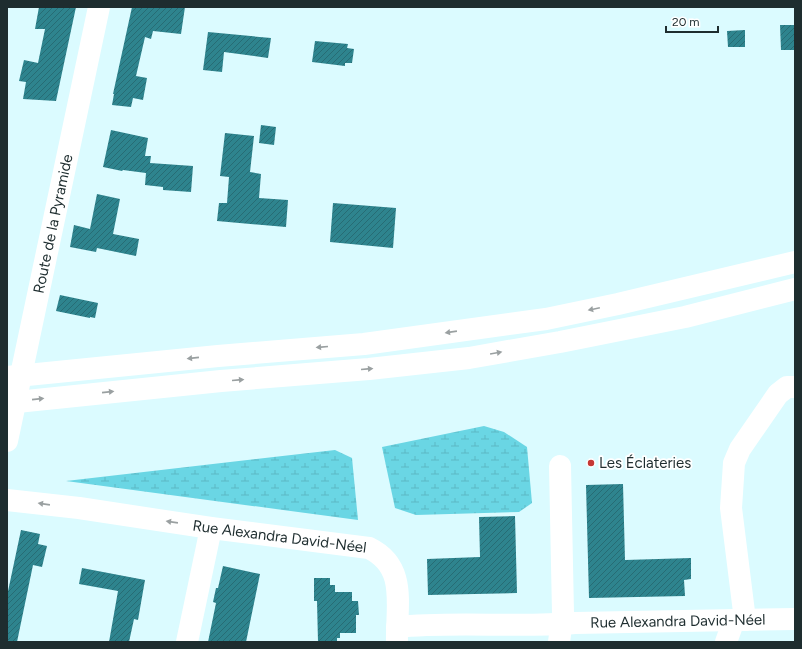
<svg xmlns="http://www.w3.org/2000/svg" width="802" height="649" font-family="Figtree,sans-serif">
  <defs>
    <pattern id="wetland-marsh" width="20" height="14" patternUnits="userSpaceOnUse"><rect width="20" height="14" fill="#6ad6e4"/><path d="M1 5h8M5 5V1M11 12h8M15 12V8" fill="none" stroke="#5bb8c4"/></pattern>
    <pattern id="building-hatch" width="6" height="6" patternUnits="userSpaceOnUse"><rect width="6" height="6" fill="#2e848e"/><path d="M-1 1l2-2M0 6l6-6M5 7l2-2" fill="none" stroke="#276c74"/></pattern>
  </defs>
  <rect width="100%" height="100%" fill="#dbfbff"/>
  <g fill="url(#wetland-marsh)">
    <path d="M 484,426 L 504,432 L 527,447 L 532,503 L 519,512 L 416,515 L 395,508 L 382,447 Z"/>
    <path d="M 335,450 L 352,458 L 358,520 L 66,481 Z"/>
  </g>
  <g fill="url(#building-hatch)">
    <path d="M 39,7 L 76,7 L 56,101 L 23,99 L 26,82 L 19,81 L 24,60 L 38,63 L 45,29 L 35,29 Z"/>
    <path d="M 132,7 L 185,7 L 181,34 L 153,31 L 151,39 L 145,37 L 136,76 L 147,78 L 143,100 L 133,98 L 131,107 L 112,105 L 114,94 L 113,94 Z"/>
    <path d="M 780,25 L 795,25 L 795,50 L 781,50 Z"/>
    <path d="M 745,30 L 745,47 L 728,47 L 727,31 Z"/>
    <path d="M 208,32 L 271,38 L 268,58 L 224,52 L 222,72 L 203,70 Z"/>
    <path d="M 315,41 L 348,44 L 347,48 L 354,49 L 352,63 L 345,63 L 345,66 L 312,62 Z"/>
    <path d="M 261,125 L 276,127 L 274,145 L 259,143 Z"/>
    <path d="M 111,130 L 148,138 L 145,156 L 151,156 L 150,163 L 193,166 L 191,192 L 163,190 L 163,187 L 145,185 L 146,173 L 123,170 L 122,171 L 103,167 Z"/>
    <path d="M 225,133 L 254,136 L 250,172 L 261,174 L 259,198 L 288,200 L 286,227 L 217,221 L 219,203 L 227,203 L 229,177 L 220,176 Z"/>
    <path d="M 97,194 L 120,199 L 113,234 L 139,239 L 136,256 L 97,248 L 96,252 L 70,247 L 74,225 L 90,229 Z"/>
    <path d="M 333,203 L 396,208 L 393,248 L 330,242 Z"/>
    <path d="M 60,295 L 98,303 L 95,318 L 90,317 L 90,318 L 56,311 Z"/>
    <path d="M 623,484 L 625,560 L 691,558 L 691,579 L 684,580 L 685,596 L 589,598 L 586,485 Z"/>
    <path d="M 515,516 L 517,593 L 428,595 L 427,559 L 480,557 L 479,517 Z"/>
    <path d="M 21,530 L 40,534 L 38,544 L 47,546 L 42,567 L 33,565 L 17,642 L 7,642 L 7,596 Z"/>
    <path d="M 223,566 L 260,574 L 246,642 L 208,642 L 216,603 L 213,602 L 216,588 L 218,588 Z"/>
    <path d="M 82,568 L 145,580 L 138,620 L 134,619 L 129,642 L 109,642 L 118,591 L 79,584 Z"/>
    <path d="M 314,578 L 330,578 L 330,585 L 335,585 L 335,592 L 352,592 L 352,601 L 358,601 L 359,615 L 356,615 L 356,633 L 340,633 L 340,638 L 337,638 L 337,642 L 318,642 L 317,601 L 314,601 Z"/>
  </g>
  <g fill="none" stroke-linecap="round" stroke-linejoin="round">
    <g stroke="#fff" stroke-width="22">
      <path id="s1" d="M 7,500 L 79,508 L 211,528 L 369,548 C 408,567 396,606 397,642"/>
      <path d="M 745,620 L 731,508 L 734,463 L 740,449 L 778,394 L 787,387 L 795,387"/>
      <path id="s2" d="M 397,627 C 456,621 516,628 575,623 L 795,619"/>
      <path d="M 187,642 L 211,528"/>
      <path d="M 559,642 L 563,613 L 560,466"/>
      <path d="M 726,642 L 734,620"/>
    </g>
    <path stroke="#fff" stroke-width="22" id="s3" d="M 7,441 L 99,7"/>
    <g stroke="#fff" stroke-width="22">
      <path d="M 7,377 L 218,356 L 364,344 L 546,319 L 618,304 L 795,262"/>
      <path d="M 7,403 L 221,381 L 369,369 L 469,358 L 560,342 L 685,317 L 795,289"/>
    </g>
  </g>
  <defs><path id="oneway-solid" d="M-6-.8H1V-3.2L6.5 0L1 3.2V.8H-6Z"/></defs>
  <g fill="#9aa0a1">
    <use href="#oneway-solid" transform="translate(594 309) rotate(168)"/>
    <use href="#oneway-solid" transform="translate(451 332) rotate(172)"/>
    <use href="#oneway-solid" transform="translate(322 347) rotate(175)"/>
    <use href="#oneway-solid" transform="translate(496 353) rotate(-10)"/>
    <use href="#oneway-solid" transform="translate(193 358) rotate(174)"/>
    <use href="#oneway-solid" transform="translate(367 369) rotate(-5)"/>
    <use href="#oneway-solid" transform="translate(238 380) rotate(-5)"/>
    <use href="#oneway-solid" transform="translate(108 392) rotate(-6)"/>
    <use href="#oneway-solid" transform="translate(38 399) rotate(-6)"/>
    <use href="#oneway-solid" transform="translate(44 504) rotate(-172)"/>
    <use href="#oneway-solid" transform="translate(172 522) rotate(-172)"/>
  </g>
  <circle fill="#c53734" stroke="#fff" stroke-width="1.5" cx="591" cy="463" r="4"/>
  <g text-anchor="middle" stroke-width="3.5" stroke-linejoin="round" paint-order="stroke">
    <g font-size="15" fill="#1e2d2f" stroke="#fff">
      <text dy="5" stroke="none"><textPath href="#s3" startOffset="222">Route de la Pyramide</textPath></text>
      <text dy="5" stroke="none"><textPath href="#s1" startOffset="275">Rue Alexandra David-Néel</textPath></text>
      <text dy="5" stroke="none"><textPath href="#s2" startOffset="281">Rue Alexandra David-Néel</textPath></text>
    </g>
    <g font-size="15" fill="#1e2d2f" stroke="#fff" text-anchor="start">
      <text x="599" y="468">Les Éclateries</text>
    </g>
  </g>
  <rect width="802" height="649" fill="none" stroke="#1e2d2f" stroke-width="16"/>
  <path d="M666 26v6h52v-6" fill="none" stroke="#1e2d2f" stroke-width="2"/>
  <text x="672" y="26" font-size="12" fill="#1e2d2f" stroke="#ffffff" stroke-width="3" paint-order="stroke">20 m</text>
</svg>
